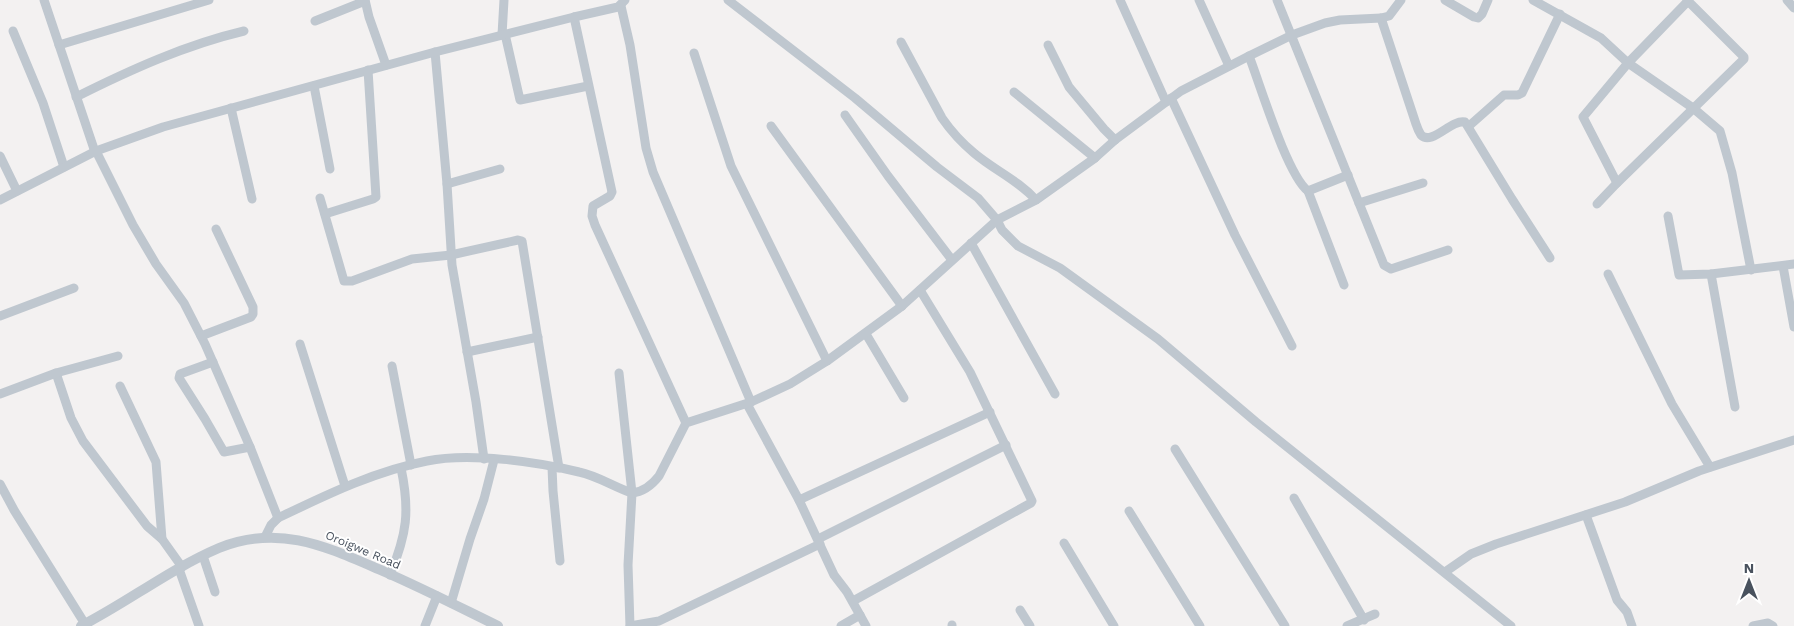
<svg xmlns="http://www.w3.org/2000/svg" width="1794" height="626" font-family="'Work Sans',sans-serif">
  <rect width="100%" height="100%" fill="#f3f1f1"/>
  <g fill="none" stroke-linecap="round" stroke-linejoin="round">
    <g stroke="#bfc7cf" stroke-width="9">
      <path d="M 44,0 L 95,152"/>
      <path d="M 365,0 L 369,17 L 386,65"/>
      <path d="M 728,0 L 855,98 L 937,167 L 978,198 L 997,220 L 1002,230 L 1018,246 L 1060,268 L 1158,339 L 1256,422 L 1511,626"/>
      <path d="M 1120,0 L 1166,102"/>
      <path d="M 1199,0 L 1229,66"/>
      <path d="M 1277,0 L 1384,265 L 1391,269 L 1448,250"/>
      <path d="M 1445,0 L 1474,17 L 1478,18 L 1482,14 L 1488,0"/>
      <path d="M 1533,0 L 1601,38 L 1628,63 L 1693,108 L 1720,131 L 1732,173 L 1751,270"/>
      <path d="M 1787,0 L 1794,8"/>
      <path d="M 621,6 L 630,45 L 646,148 L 653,172 L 751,402"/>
      <path d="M 574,17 L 612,192 L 610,196 L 593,206 L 592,216 L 595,225 L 686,423"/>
      <path d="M 1381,18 L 1416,124 C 1417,127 1419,132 1421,135 C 1432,146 1451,119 1465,122 L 1512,199 L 1550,258"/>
      <path d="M 315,21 L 365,1"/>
      <path d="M 13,31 L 43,103 L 64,167"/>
      <path d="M 505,34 L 520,100 L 588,86"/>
      <path d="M 502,35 L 504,0"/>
      <path d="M 901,42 L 942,118 C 951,131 962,143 974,153 C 994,170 1018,180 1036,200"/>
      <path d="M 59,45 L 209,0"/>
      <path d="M 1048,45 L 1069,87 L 1104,129 L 1115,140"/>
      <path d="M 435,52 L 447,184 L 452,265 L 476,402 L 484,459"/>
      <path d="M 694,53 L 731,166 L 827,361"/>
      <path d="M 1249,56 C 1260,84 1287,175 1308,191 L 1348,175"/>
      <path d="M 314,86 L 330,169"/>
      <path d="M 1014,92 L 1095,158"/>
      <path d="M 76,97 C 130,70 185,45 244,31"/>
      <path d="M 1171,98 L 1235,235 L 1292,346"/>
      <path d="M 231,108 L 252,199"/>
      <path d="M 845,115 L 888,176 L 952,260"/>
      <path d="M 771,126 L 902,306"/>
      <path d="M 1469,126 L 1504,95 L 1518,95 L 1522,93 L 1560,14"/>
      <path d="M 96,151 L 133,225 L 156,264 L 184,303 L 205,344 L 250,447 L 278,518"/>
      <path d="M 0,156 L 17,191"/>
      <path d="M 1617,183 L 1583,117 L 1628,63 L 1688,1"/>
      <path d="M 447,184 L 500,169"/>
      <path d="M 1308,191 L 1344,285"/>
      <path d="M 320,198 L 344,281 L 352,281 L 412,259 L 451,255 L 518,240 L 522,241 L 559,468"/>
      <path d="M 0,200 L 96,151 L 163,127 L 435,52 L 574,17 L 618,7 L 625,0"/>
      <path d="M 1359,203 L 1423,183"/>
      <path d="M 1597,204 L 1617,183 L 1744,59 L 1744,57 L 1687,0"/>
      <path d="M 325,214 L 373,199 L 376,197 L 368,70"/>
      <path d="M 1668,216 L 1679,275 L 1711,274 L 1794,264"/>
      <path d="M 971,243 L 1055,394"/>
      <path d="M 1783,266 L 1794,327"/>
      <path d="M 1608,274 L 1672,404 L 1710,467"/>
      <path d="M 1711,274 L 1735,407"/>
      <path d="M 0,316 L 74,288"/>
      <path d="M 866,334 L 904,398"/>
      <path d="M 201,336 L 251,317 L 253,314 L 253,307 L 216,229"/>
      <path d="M 300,344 L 345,486"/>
      <path d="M 467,352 L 538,337"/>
      <path d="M 213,362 L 180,374 L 179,378 L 205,419 L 224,452 L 250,447"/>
      <path d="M 392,366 L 411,465"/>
      <path d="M 56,373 L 71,418 L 83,441 L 147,526 L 162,539 L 182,567"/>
      <path d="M 619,373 L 632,493 L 628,565 L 630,626"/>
      <path d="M 120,386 L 156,462 L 162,539"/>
      <path d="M 0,394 L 56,373 L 118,356"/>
      <path d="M 747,404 L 799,500 L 834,575 L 847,592 L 866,626"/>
      <path d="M 1175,449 L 1285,626"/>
      <path d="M 552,467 L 553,491 L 560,561"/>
      <path d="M 0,484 L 14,510 L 85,624"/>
      <path d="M 1294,498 L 1364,620"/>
      <path d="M 799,500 L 990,412"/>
      <path d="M 1129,511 L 1200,626"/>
      <path d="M 1586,515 L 1617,600 L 1627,612 L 1632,626"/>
      <path d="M 265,537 L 271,525 L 278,518 C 326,495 375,471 427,461 C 470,452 537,462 579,472 C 598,476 614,487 632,493 C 643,492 652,485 659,476 L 686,423 L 751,402 L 790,384 L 827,361 L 902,306 L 997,220 L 1036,200 L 1095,158 L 1115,140 L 1181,91 L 1249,56 L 1292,35 L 1325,23 L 1340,20 L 1381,18 L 1389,16 L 1401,0"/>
      <path d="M 818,539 L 1006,445"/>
      <path d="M 1064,543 L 1114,626"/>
      <path d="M 203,556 L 215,592"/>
      <path d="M 179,569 L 199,626"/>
      <path d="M 1445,572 L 1471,554 L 1496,544 L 1625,502 L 1699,471 L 1794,440"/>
      <path d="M 390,575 C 407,534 410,511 401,468"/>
      <path d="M 853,601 L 1031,503 L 1032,501 L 970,372 L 920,290"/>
      <path d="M 451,603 L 470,539 L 484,499 L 494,460"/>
      <path d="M 1020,610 L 1030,626"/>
      <path d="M 952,625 L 952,626"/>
      <path d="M 425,626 L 437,596"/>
      <path d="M 630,626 L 659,621 L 820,544"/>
      <path d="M 841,626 L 860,615"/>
      <path d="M 1347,626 L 1375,614"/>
      <path d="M 1753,626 L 1768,623 L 1773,626"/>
    </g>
    <path stroke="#bfc7cf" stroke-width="10" d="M 81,626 C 128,602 170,569 219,548 C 281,523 329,548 385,572 C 424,589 461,608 498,626"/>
  </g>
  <g text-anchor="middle" stroke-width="4" stroke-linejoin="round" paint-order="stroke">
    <g font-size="12" fill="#49525e" stroke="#fff">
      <text transform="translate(363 550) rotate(23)" y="4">Oroigwe Road</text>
    </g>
  </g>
  <g transform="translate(1749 581)" stroke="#ffffff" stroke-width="4" paint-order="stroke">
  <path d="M0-4L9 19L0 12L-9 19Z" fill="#49525e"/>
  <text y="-8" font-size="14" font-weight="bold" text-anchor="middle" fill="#49525e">N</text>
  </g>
</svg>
